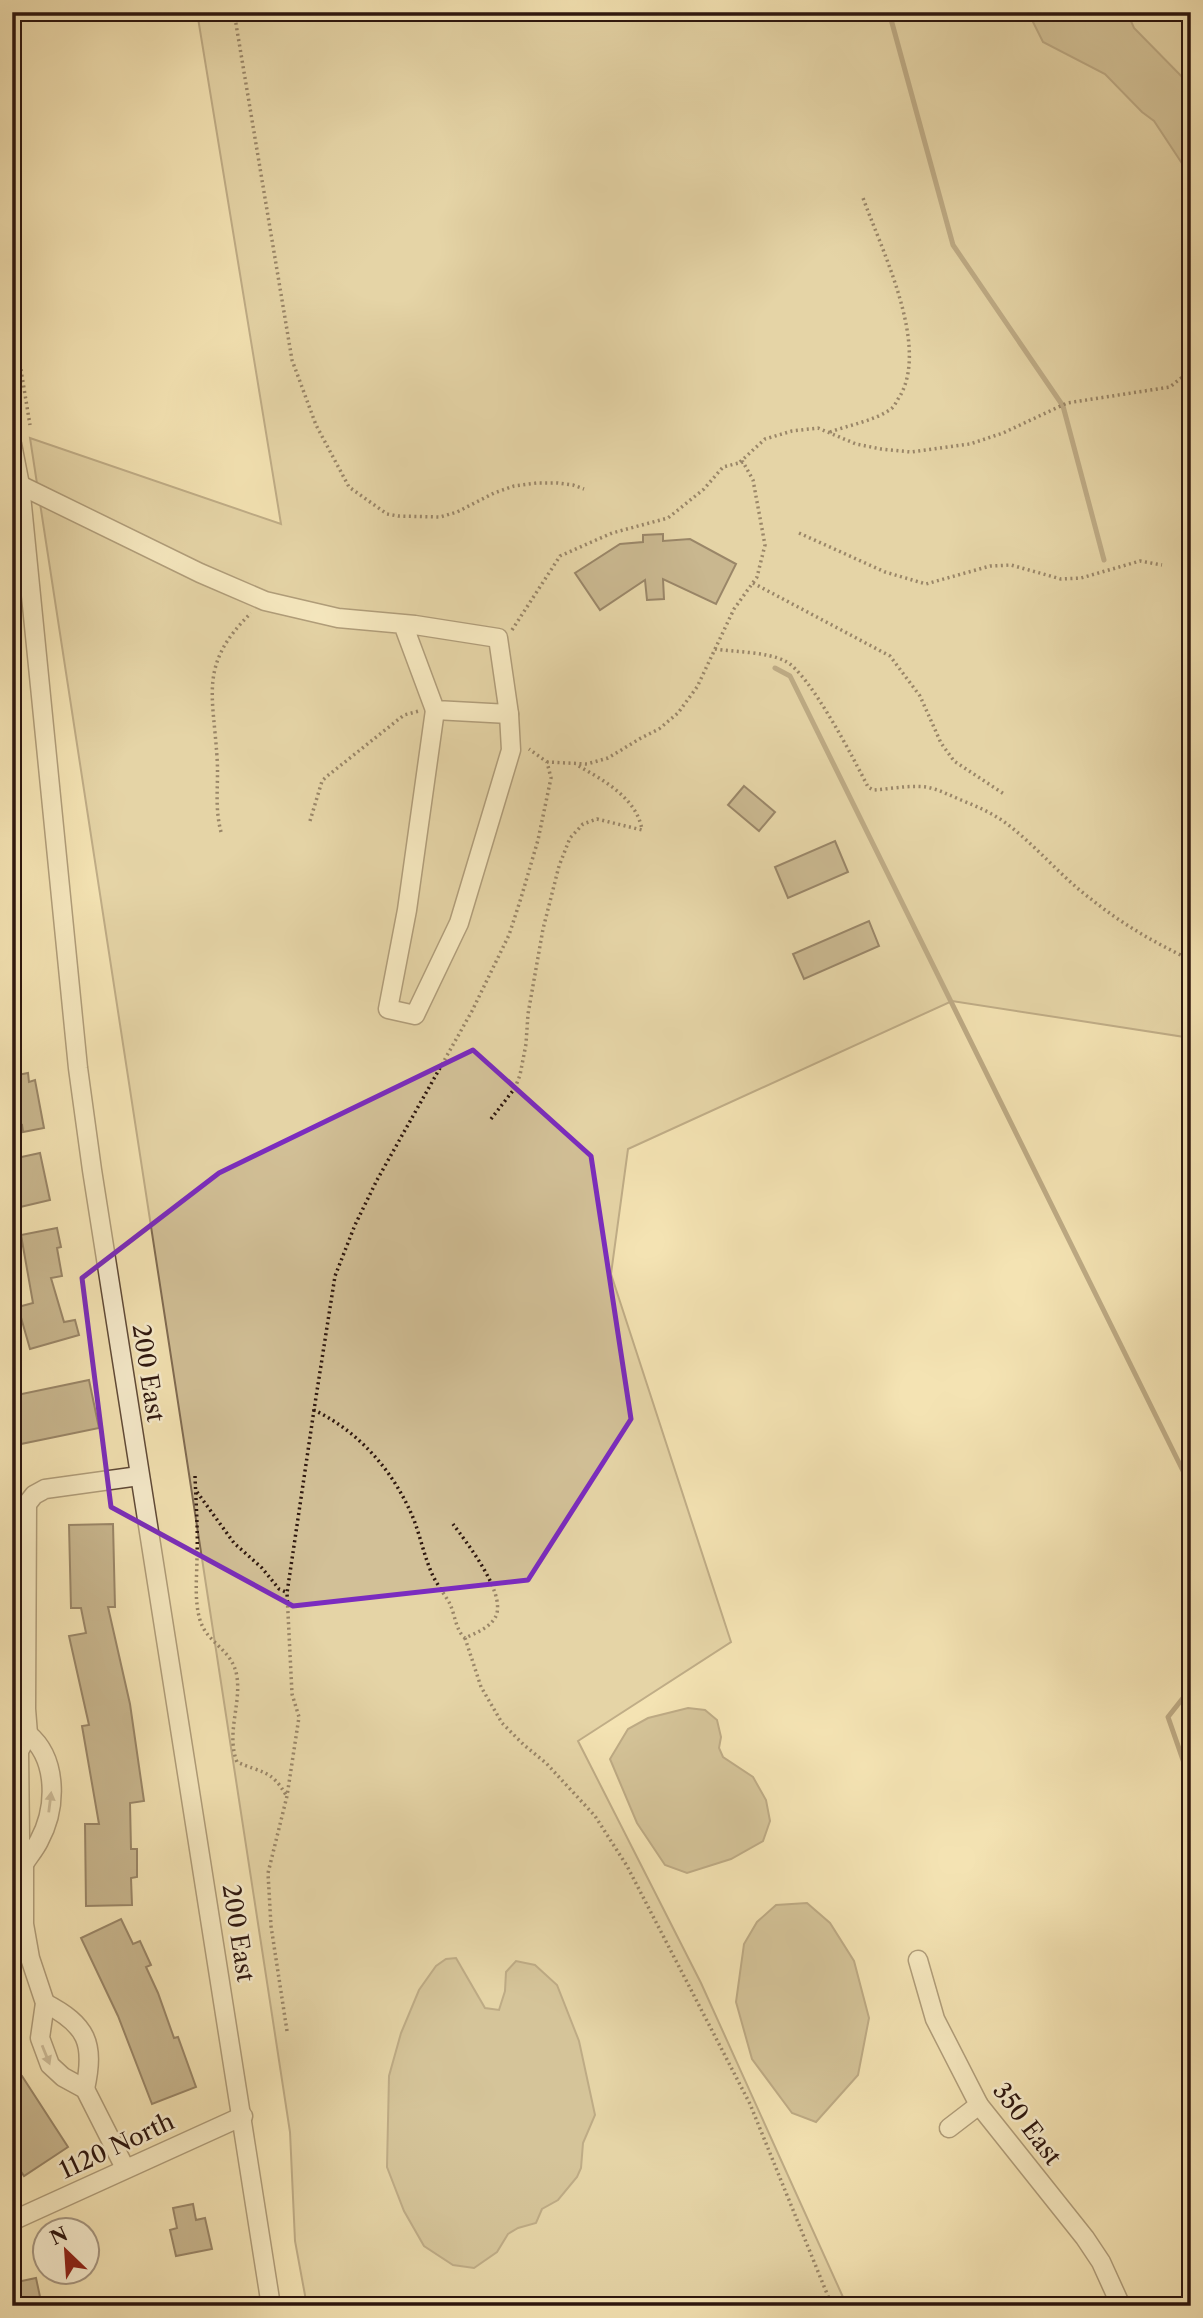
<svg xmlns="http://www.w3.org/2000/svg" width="1203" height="2318" font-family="'Libre Caslon Text',serif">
  <rect width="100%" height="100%" fill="#f4e3b3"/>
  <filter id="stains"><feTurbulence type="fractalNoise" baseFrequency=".00286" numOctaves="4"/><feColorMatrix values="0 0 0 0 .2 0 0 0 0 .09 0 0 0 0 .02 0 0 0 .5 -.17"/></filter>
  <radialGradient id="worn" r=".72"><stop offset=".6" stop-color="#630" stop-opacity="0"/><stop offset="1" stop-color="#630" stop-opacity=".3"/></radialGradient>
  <path fill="#d2c097" stroke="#806b52" stroke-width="2" d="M 197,12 L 1191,12 L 1191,1038 L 952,1001 L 628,1149 L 611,1274 L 731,1642 L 578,1741 L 701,1983 L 847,2306 L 307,2306 L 295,2241 L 290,2132 L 30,438 L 281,524 Z"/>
  <g fill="#b09d7b" stroke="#7c674f" stroke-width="2">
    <path d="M 1030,12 L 1127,12 L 1134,28 L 1191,86 L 1191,177 L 1154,121 L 1142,112 L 1105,74 L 1043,42 L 1031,18 Z"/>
    <path d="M 688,1708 L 705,1710 L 717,1720 L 721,1737 L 719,1748 L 723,1757 L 753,1777 L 766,1800 L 770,1821 L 763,1841 L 731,1859 L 687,1873 L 665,1865 L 637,1823 L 610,1759 L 628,1729 L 648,1718 Z"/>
    <path d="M 807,1903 L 830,1923 L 854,1961 L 869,2018 L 858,2075 L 816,2122 L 792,2113 L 752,2059 L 736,2002 L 744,1944 L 757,1922 L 776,1905 Z"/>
    <path d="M 456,1958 L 485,2008 L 499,2010 L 505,1991 L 506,1972 L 516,1961 L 535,1965 L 557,1985 L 579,2041 L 595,2115 L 583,2143 L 581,2168 L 577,2177 L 558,2200 L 542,2209 L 536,2223 L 518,2228 L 508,2234 L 497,2252 L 474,2268 L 453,2265 L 424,2246 L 404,2211 L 387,2167 L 389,2076 L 401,2033 L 419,1990 L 436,1966 L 446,1959 Z"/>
  </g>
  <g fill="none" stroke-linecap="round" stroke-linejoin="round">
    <g stroke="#7c674f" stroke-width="5">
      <path d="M 889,12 L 953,245 L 1063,406 L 1104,560"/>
      <path d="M 775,668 L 790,676 L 1191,1487"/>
      <path d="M 1191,1695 L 1183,1698 L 1168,1717 L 1191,1783"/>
    </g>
  </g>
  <g fill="#948164" stroke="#2d160e" stroke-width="2">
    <path d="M 663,534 L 663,541 L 690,539 L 736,564 L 716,604 L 663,579 L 664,599 L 647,600 L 645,580 L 600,610 L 575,573 L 620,544 L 643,542 L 643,535 Z"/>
    <path d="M 744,786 L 775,812 L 759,831 L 728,805 Z"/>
    <path d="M 835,841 L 848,872 L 788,898 L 775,867 Z"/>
    <path d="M 869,921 L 879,946 L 804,979 L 793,954 Z"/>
    <path d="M 28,1073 L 29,1082 L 35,1080 L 44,1128 L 23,1132 L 22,1125 L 12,1127 L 12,1076 Z"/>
    <path d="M 40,1153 L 50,1200 L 16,1208 L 12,1191 L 12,1159 Z"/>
    <path d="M 57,1228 L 61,1247 L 57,1248 L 62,1276 L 51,1278 L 64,1322 L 75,1320 L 79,1335 L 30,1349 L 18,1307 L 33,1303 L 21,1235 Z"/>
    <path d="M 89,1380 L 99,1428 L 16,1445 L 12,1426 L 12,1396 Z"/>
    <path d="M 113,1524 L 115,1607 L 108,1607 L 130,1704 L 144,1801 L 130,1803 L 131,1849 L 137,1849 L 137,1877 L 131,1878 L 132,1905 L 86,1906 L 85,1824 L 99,1824 L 82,1726 L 89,1725 L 69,1636 L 86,1633 L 81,1608 L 71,1608 L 69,1525 Z"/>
    <path d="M 121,1919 L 133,1944 L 140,1941 L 151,1965 L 146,1967 L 158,1993 L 174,2038 L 178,2037 L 196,2087 L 152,2104 L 118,2016 L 81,1938 Z"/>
    <path d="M 22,2076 L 68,2147 L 24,2176 L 12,2158 L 12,2082 Z"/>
    <path d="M 193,2204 L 196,2220 L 205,2218 L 212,2249 L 176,2256 L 170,2230 L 177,2228 L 173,2208 Z"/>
    <path d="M 36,2278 L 42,2306 L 12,2306 L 12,2283 Z"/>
  </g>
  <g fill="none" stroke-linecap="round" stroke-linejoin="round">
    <defs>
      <g id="minor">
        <path d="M 12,444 L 20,485 L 78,1068 L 92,1170 L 271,2306"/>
        <path d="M 20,485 L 200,573 L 265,601 L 338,618 L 415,625 L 498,638 L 509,714 L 435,710 L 403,624"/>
        <path d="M 435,710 L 407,910 L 388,1009 L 415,1015 L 459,923 L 511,750 L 509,714"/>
        <path d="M 24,1864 C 29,1856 35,1849 39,1841 C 57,1808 58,1759 28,1734"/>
        <path d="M 918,1960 L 935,2019 L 979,2105 L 1085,2238 L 1101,2262 L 1121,2306"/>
        <path d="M 45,2003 C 87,2025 95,2043 85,2089"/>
        <path d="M 949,2128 L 979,2105"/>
        <path d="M 125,2168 L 85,2089 L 63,2077 L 50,2065 L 40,2038 L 45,2003 L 30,1958 L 24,1924 L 24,1864 L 20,1840 L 19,1751 L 28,1734 L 26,1709 L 27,1504 L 34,1495 L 45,1489 L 139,1476"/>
        <path d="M 12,2221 L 243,2116"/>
      </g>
    </defs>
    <use href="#minor" stroke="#5f4937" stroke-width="21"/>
    <g stroke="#2d160e" stroke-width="3.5" stroke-dasharray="2 3.5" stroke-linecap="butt">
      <path d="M 234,12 L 292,360 L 316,425 L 349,487 L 387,514 L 398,516 L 440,517 L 457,512 L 494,493 L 514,486 L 537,483 L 558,483 L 573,485 L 584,489"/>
      <path d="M 12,315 L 30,425"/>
      <path d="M 830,432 C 849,425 874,421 891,409 C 895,406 897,400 900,396 C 930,344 880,247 862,195"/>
      <path d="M 740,462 L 765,439 L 792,431 L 818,428 L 856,444 L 881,449 L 911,452 L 970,444 L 1003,433 L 1067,403 L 1170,387 L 1191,370"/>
      <path d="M 799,533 L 885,572 L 926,584 L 990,566 L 1011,565 L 1061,579 L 1081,578 L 1140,561 L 1162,565"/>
      <path d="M 753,583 L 890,656 L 920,696 L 941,743 L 954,761 L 1004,794"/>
      <path d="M 512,630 L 560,556 L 612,533 L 668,518 L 704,489 L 723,467 L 743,462 L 753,480 L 765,545 L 757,577 L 734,609 L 697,687 L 678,713 L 659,729 L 641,738 L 608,758 L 587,764 L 547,762"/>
      <path d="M 715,649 C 735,652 768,652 785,661 C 809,672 855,761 868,787 L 873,790 C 890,789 908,785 926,787 C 938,789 949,795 961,800 C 976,806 990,812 1003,821 C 1035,844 1060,876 1091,899 C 1122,924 1155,943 1191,960"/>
      <path d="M 310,821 L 322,781 L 326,777 L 404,715 L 419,711"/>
      <path d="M 221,832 C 214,805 219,784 217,757 C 213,693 199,664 251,613"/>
      <path d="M 491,1119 L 515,1088 L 520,1075 L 526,1044 L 528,1014 L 543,929 L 559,866 L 570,838 L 583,824 L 597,819 L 642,830 C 637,798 603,780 577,765"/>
      <path d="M 195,1476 C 196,1503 198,1530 197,1556 C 197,1577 194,1600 200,1620 C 207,1644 233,1649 237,1677 C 241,1705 226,1734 237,1762 C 261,1773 271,1769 286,1795"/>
      <path d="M 197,1492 L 234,1543 L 262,1568 L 279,1589 L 286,1592"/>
      <path d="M 453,1524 C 466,1542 506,1592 496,1616 C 491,1627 476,1633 465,1638 C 456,1631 455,1615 450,1604 C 445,1595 438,1586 433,1576 C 425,1559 421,1539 414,1520 C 395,1473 360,1432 314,1410 L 335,1276 L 355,1225 L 377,1180 L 472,1011 L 509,935 L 521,898 L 538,840 L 551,778 L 547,762 L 529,749"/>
      <path d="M 465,1638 L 481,1687 L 502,1723 L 524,1745 L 546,1763 L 595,1816 L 627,1866 L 750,2104 L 832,2306"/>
      <path d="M 287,2031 L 271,1926 L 268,1873 L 287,1796 L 299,1717 L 292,1694 L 287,1593 L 314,1410"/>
    </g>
    <use href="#minor" stroke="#f8edce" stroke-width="18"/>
  </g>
  <defs><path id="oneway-solid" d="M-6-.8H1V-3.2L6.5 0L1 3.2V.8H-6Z" transform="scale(1.75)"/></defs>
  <g fill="#9d8c78">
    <use href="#oneway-solid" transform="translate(50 1802) rotate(-83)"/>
    <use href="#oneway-solid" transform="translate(46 2055) rotate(68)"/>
  </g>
  <path d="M0 0H1203V2318H0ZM 473,1050 L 591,1156 L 631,1419 L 528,1580 L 293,1606 L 111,1507 L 82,1278 L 219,1173 Z" fill="#f4e3b3" fill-opacity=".55" fill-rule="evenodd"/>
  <path fill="none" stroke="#7b2cbf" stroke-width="5" stroke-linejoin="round" d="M 473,1050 L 591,1156 L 631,1419 L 528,1580 L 293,1606 L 111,1507 L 82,1278 L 219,1173 Z"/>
  <g text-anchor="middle" stroke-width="5" stroke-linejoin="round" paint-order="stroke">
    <g font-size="24" fill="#2d160e" stroke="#f8edce">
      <text transform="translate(148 1373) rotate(81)" y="8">200 East</text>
      <text transform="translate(238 1933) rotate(81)" y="8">200 East</text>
      <text transform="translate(1027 2124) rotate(53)" y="8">350 East</text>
      <text transform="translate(117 2146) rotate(-25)" y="8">1120 North</text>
    </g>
  </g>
  <rect width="1203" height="2318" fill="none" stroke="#f4e3b3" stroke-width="42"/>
  <rect x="14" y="14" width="1175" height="2290" fill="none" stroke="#2d160e" stroke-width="3.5"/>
  <rect x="21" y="21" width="1161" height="2276" fill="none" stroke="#2d160e" stroke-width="2"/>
  <g transform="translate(66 2251) rotate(335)"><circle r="33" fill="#f8edce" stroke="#a79781" stroke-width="2"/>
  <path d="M0-5L12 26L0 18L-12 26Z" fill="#8f2418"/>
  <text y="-10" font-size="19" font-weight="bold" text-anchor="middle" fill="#2d160e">N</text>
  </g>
  <rect width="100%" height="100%" filter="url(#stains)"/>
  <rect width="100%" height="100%" fill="url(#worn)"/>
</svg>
